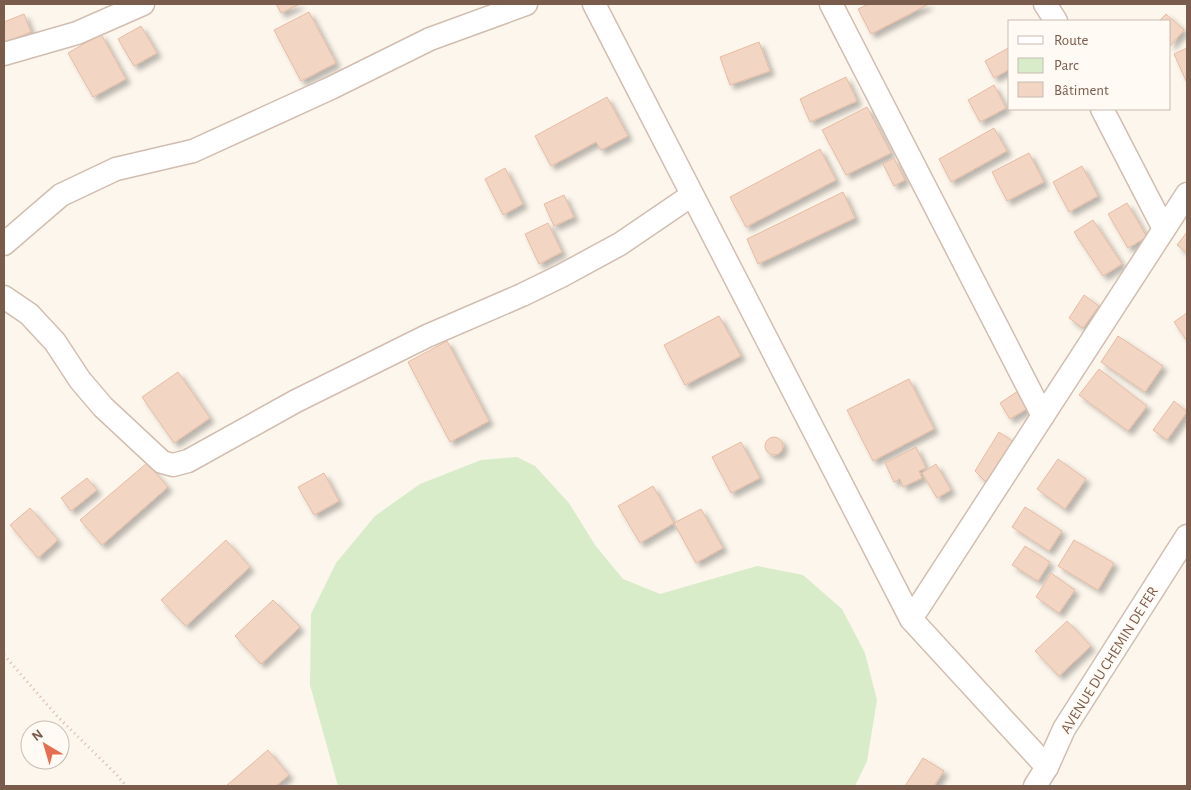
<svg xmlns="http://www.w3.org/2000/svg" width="1191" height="790" font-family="'Alegreya Sans',sans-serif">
  <defs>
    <filter id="shadow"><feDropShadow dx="4.5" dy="4.5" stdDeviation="2.5" flood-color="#0004"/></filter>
  </defs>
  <rect width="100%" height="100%" fill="#fdf6ec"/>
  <path fill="#d8ecc9" d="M 517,457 L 535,466 L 569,503 L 595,545 L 623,579 L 660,594 L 757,566 L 803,575 L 842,609 L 865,653 L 877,700 L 867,761 L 855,786 L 338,786 L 310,685 L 311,614 L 336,563 L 375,516 L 420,484 L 481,460 Z"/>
  <g fill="#f3d5c3" stroke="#e6bba3" filter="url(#shadow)">
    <path d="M 276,4 L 300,4 L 281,13 Z"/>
    <path d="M 869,4 L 929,4 L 871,34 L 858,9 Z"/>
    <path d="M 309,12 L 336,63 L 301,81 L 274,30 Z"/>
    <path d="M 24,14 L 31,32 L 4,43 L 4,22 Z"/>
    <path d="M 1166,14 L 1184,30 L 1170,46 L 1170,21 L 1159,21 Z"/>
    <path d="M 141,26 L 157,53 L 134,66 L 118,39 Z"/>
    <path d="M 101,34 L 126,79 L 93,97 L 68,53 Z"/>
    <path d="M 759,42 L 770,71 L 730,85 L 720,57 Z"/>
    <path d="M 1010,47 L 1010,69 L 994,78 L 985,61 Z"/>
    <path d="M 1187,48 L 1187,83 L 1174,54 Z"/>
    <path d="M 846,77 L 857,101 L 810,122 L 800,99 Z"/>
    <path d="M 994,85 L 1006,108 L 980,122 L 968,100 Z"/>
    <path d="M 607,97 L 628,136 L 601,150 L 596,142 L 551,166 L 535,136 Z"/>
    <path d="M 867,107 L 891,153 L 846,175 L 822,130 Z"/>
    <path d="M 994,128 L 1007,151 L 951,182 L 939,159 Z"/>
    <path d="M 820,149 L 836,180 L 746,227 L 730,197 Z"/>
    <path d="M 1029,153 L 1044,182 L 1007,201 L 992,172 Z"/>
    <path d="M 894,158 L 905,180 L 894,186 L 883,164 Z"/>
    <path d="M 1082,166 L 1098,196 L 1069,212 L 1053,182 Z"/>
    <path d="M 505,168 L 523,204 L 503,215 L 485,179 Z"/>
    <path d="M 843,192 L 855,218 L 758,264 L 747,239 Z"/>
    <path d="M 564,195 L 574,217 L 554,226 L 544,204 Z"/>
    <path d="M 1127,203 L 1147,237 L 1128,248 L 1108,214 Z"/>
    <path d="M 1093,220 L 1122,264 L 1103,276 L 1074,232 Z"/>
    <path d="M 548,223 L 562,252 L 539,264 L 525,234 Z"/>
    <path d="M 1187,232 L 1187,253 L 1177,245 Z"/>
    <path d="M 1084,295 L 1099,306 L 1083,328 L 1069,318 Z"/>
    <path d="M 1187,313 L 1187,341 L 1174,322 Z"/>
    <path d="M 719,316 L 741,356 L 685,385 L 664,345 Z"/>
    <path d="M 1118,336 L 1163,366 L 1145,392 L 1101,362 Z"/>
    <path d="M 447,341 L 489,421 L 450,442 L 408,362 Z"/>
    <path d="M 1099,369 L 1147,406 L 1128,431 L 1079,395 Z"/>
    <path d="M 178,372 L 210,418 L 174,443 L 142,397 Z"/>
    <path d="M 909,379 L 934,429 L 873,461 L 847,410 Z"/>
    <path d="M 1018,391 L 1028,408 L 1010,419 L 1000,403 Z"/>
    <path d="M 1174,401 L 1187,412 L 1167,440 L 1153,430 Z"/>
    <path d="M 999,432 L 1014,442 L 988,484 L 975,471 Z"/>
    <circle cx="774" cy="446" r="9"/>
    <path d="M 741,442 L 760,478 L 731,493 L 712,457 Z"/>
    <path d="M 916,447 L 926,468 L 919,471 L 922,478 L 903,487 L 900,479 L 894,482 L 885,463 Z"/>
    <path d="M 1058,459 L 1086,479 L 1065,509 L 1037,489 Z"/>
    <path d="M 147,463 L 168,487 L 102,545 L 80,520 Z"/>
    <path d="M 936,464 L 951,490 L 937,498 L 922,473 Z"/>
    <path d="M 324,473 L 339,501 L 314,515 L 298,487 Z"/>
    <path d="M 87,478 L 97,490 L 71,511 L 61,498 Z"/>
    <path d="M 653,486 L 674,523 L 640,543 L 618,506 Z"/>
    <path d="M 1025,507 L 1062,531 L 1049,551 L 1012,527 Z"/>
    <path d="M 30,508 L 58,540 L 38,558 L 10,525 Z"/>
    <path d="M 701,509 L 723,548 L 696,563 L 674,523 Z"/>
    <path d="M 226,540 L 250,567 L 186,626 L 161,600 Z"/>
    <path d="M 1074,540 L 1114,563 L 1098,590 L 1058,566 Z"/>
    <path d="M 1025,546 L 1050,562 L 1038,581 L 1012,565 Z"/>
    <path d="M 1051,573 L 1075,590 L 1059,613 L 1036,597 Z"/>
    <path d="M 273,600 L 300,627 L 261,664 L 235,636 Z"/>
    <path d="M 1067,621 L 1091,646 L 1059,676 L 1035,651 Z"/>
    <path d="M 268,750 L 289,775 L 276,786 L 226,786 Z"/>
    <path d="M 923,758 L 944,771 L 934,786 L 905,786 Z"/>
  </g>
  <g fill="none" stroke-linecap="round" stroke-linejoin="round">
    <defs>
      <g id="street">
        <path d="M 594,4 L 911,619 L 1047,767"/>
        <path d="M 831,4 L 1043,416"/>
        <path d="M 1045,4 L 1056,21"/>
        <path d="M 4,54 L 77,33 L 143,4"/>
        <path d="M 1102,109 L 1164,229"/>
        <path d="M 4,244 L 61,195 L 116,169 L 193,151 L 331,88 L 430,39 L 526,4"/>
        <path d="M 4,297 L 29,314 L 55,342 L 80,380 L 103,407 L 162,462 L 173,465 L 188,461 L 296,401 L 427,336 L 522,295 L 561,276 L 620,244 L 692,195"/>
        <path d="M 911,619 L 1187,194"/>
        <path d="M 1035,786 L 1047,767 L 1064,729 L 1187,536"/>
      </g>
    </defs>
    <use href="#street" stroke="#d1beb0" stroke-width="25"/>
    <path stroke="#d9b8a5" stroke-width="3" stroke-dasharray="1 4" stroke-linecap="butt" d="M 4,655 L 57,716 L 116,774 L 126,786"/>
    <use href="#street" stroke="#fff" stroke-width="22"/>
  </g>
  <g text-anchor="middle" stroke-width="4.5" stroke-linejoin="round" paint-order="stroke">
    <g font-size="15" fill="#7a5c4d" stroke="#fffaf3">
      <text transform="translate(1109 660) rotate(-58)" y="5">AVENUE DU CHEMIN DE FER</text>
    </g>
  </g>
  <rect width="1191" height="790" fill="none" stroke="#7a5c4d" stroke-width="10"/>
  <rect x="1008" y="20" width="162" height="90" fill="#fffaf3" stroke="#cabbb1"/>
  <rect x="1018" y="36" width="25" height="8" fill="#ffffff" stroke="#cabbb1"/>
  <text x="1054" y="45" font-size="15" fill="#7a5c4d">Route</text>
  <rect x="1018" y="58" width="25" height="15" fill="#d8ecc9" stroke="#cabbb1"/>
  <text x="1054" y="70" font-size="15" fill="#7a5c4d">Parc</text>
  <rect x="1018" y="82" width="25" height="15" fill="#f3d5c3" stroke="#cabbb1"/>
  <text x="1054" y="95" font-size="15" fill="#7a5c4d">Bâtiment</text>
  <g transform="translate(45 745) rotate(322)"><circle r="24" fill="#fffaf3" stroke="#cabbb1"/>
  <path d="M0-4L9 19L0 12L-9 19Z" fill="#e76f51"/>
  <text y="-8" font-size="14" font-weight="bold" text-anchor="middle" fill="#7a5c4d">N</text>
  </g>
</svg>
